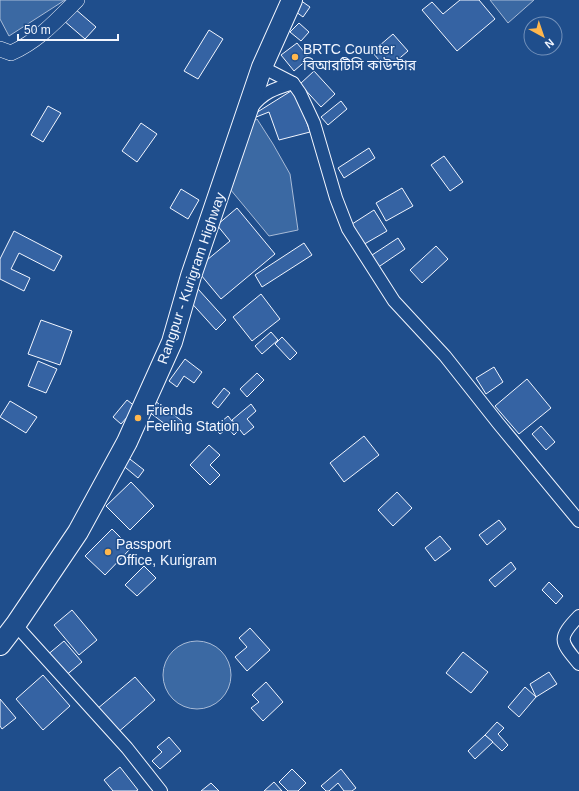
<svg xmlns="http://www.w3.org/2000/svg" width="579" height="791" font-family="Helvetica,'Noto Sans Bengali',sans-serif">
  <rect width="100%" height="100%" fill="#1f4e8c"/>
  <g fill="#3b69a3" stroke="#a8bbd7">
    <path d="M 0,0 L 65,0 L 9,36 L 0,19 Z"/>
    <path d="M 490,0 L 534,0 L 508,23 Z"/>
    <path d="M 257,119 L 273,144 L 290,174 L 298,230 L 269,236 L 225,183 L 243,127 Z"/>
    <circle cx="197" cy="675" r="34"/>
  </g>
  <g fill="#3563a3" stroke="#f2f6ff">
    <path d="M 300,0 L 310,7 L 303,17 L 292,9 Z"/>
    <path d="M 460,0 L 479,0 L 495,19 L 457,51 L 422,10 L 432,2 L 443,14 Z"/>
    <path d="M 74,8 L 96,27 L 85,39 L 63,20 Z"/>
    <path d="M 299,23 L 309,32 L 301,41 L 290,32 Z"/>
    <path d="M 209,30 L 223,39 L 198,79 L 184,71 Z"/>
    <path d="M 393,34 L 408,51 L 387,69 L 372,52 Z"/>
    <path d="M 297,43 L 309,58 L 294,71 L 281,55 Z"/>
    <path d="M 314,71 L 335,94 L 321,107 L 300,84 Z"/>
    <path d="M 291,91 L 297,94 L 310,132 L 279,140 L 269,112 L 251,119 L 259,111 Z"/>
    <path d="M 341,101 L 347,109 L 328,125 L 321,117 Z"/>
    <path d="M 48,106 L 61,113 L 43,142 L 31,135 Z"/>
    <path d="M 141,123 L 157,134 L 137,162 L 122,151 Z"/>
    <path d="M 369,148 L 375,158 L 344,178 L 338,168 Z"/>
    <path d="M 444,156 L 463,182 L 450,191 L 431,165 Z"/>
    <path d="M 402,188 L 413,206 L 386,221 L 376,203 Z"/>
    <path d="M 181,189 L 199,200 L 188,219 L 170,208 Z"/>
    <path d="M 237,208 L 275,254 L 221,299 L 196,269 L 230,241 L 217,225 Z"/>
    <path d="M 374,210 L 387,231 L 361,246 L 349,226 Z"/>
    <path d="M 14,231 L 62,256 L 54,271 L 19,253 L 11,269 L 30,278 L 24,291 L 0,279 L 0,259 Z"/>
    <path d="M 398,238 L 405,249 L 377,268 L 369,257 Z"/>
    <path d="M 304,243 L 312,255 L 262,287 L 255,275 Z"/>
    <path d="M 436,246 L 448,259 L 422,283 L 410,270 Z"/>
    <path d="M 198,289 L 226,320 L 216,330 L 187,298 Z"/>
    <path d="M 261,294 L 280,319 L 252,341 L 233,317 Z"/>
    <path d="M 41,320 L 72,331 L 60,365 L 28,354 Z"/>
    <path d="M 271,332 L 278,340 L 262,354 L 255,346 Z"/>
    <path d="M 282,337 L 297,353 L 290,360 L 275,344 Z"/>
    <path d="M 185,359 L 202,372 L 194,383 L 184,376 L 177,387 L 169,381 Z"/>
    <path d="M 38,361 L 57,369 L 46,393 L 28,386 Z"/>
    <path d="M 494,367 L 503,382 L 486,394 L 476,378 Z"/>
    <path d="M 257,373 L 264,380 L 247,397 L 240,389 Z"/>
    <path d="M 527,379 L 551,408 L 519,434 L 495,406 Z"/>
    <path d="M 224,388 L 230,393 L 218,408 L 212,403 Z"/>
    <path d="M 151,398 L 182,421 L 174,431 L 144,408 Z"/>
    <path d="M 127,400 L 136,407 L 121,424 L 113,417 Z"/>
    <path d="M 10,401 L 37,417 L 26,433 L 0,417 Z"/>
    <path d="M 251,404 L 256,411 L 247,419 L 254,427 L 244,435 L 232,420 Z"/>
    <path d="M 228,416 L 239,430 L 234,435 L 228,428 L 220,434 L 214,428 Z"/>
    <path d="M 541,426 L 555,442 L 546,450 L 532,434 Z"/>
    <path d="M 364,436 L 379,455 L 344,482 L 330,463 Z"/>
    <path d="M 209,445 L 220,455 L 210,465 L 220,475 L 210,485 L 190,465 Z"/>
    <path d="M 126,456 L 144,470 L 138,478 L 120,463 Z"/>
    <path d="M 131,482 L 154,506 L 130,530 L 106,506 Z"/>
    <path d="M 397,492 L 412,508 L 393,526 L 378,510 Z"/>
    <path d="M 499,520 L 506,529 L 487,545 L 479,535 Z"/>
    <path d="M 112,529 L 131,548 L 105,575 L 85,556 Z"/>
    <path d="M 440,536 L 451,549 L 435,561 L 425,548 Z"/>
    <path d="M 511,562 L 516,569 L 495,587 L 489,580 Z"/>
    <path d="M 144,566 L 156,578 L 137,596 L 125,585 Z"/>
    <path d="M 549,582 L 563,596 L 556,604 L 542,590 Z"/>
    <path d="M 72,610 L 97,640 L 79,655 L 54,625 Z"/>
    <path d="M 250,628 L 270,650 L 247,671 L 235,657 L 247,647 L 239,638 Z"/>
    <path d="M 64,641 L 82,662 L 64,677 L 46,656 Z"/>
    <path d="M 463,652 L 488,672 L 471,693 L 446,673 Z"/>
    <path d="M 549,672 L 557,684 L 536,697 L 530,684 Z"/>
    <path d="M 43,675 L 70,706 L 43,730 L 16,699 Z"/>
    <path d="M 135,677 L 155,700 L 116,734 L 97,709 Z"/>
    <path d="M 266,682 L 283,702 L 263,721 L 251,708 L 259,702 L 252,695 Z"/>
    <path d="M 525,687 L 536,697 L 519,717 L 508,707 Z"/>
    <path d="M 0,699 L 16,718 L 2,729 L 0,726 Z"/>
    <path d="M 497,722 L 504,728 L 498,734 L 508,745 L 502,751 L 485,735 Z"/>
    <path d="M 485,735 L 493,742 L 475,759 L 468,751 Z"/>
    <path d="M 169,737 L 181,751 L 160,769 L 152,761 L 162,752 L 157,747 Z"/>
    <path d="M 120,767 L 138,790 L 136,791 L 113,791 L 104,780 Z"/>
    <path d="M 292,769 L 306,783 L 298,791 L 288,791 L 279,782 Z"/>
    <path d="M 341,769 L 356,788 L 352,791 L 344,791 L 338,783 L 329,791 L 326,791 L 321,786 Z"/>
    <path d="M 274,782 L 282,791 L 264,791 Z"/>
    <path d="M 211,783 L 219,791 L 201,791 Z"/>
  </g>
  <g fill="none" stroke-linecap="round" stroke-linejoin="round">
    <defs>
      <g id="minor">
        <path d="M 262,67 L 293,83 L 300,93 L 314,123 L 336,198 L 348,229 L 394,301 L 445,356 L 498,423 L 579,521"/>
        <path d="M 252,107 C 264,92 274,89 293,83"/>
        <path d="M 579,616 C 557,639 560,641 579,664"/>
        <path d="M 16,624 L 22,632 L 127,748 L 161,791"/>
      </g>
      <path id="tertiary" d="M 0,49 L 11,53 C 38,41 56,21 77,0"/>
      <path id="trunk" d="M 0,645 L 16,624 L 78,532 L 127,442 L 172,342 L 191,276 L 262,67 L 292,0"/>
    </defs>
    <use href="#minor" stroke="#f2f6ff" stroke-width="14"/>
    <use href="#tertiary" stroke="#f2f6ff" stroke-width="16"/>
    <use href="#trunk" stroke="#f2f6ff" stroke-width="22"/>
    <use href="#minor" stroke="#1f4e8c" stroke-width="12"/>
    <use href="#tertiary" stroke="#1f4e8c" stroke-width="15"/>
    <use href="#trunk" stroke="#1f4e8c" stroke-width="20"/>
  </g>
  <g fill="#ffb74d" stroke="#1f4e8c" stroke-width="1.5">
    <circle cx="295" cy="57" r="4"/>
    <circle cx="138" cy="418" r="4"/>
    <circle cx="108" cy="552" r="4"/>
  </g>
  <g text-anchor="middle" stroke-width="3" stroke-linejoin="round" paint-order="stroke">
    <g font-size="14" fill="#f2f6ff" stroke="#1f4e8c" text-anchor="start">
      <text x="303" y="54">BRTC Counter<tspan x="303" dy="16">বিআরটিসি কাউন্টার</tspan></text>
      <text x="146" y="415">Friends<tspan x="146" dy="16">Feeling Station</tspan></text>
      <text x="116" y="549">Passport<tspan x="116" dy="16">Office, Kurigram</tspan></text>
    </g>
    <g font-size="14" fill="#f2f6ff" stroke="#1f4e8c">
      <text transform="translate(191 278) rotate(-71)" y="5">Rangpur - Kurigram Highway</text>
    </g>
  </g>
  <g transform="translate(543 36) rotate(140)"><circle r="19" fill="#1f4e8c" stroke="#7391ba"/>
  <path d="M0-3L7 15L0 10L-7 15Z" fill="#ffb74d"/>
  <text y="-6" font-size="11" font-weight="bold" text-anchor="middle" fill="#f2f6ff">N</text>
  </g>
  <path d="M18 34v6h100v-6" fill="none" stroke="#f2f6ff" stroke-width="2"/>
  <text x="24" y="34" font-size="12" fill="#f2f6ff" stroke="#1f4e8c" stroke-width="3" paint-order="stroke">50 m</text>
</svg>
